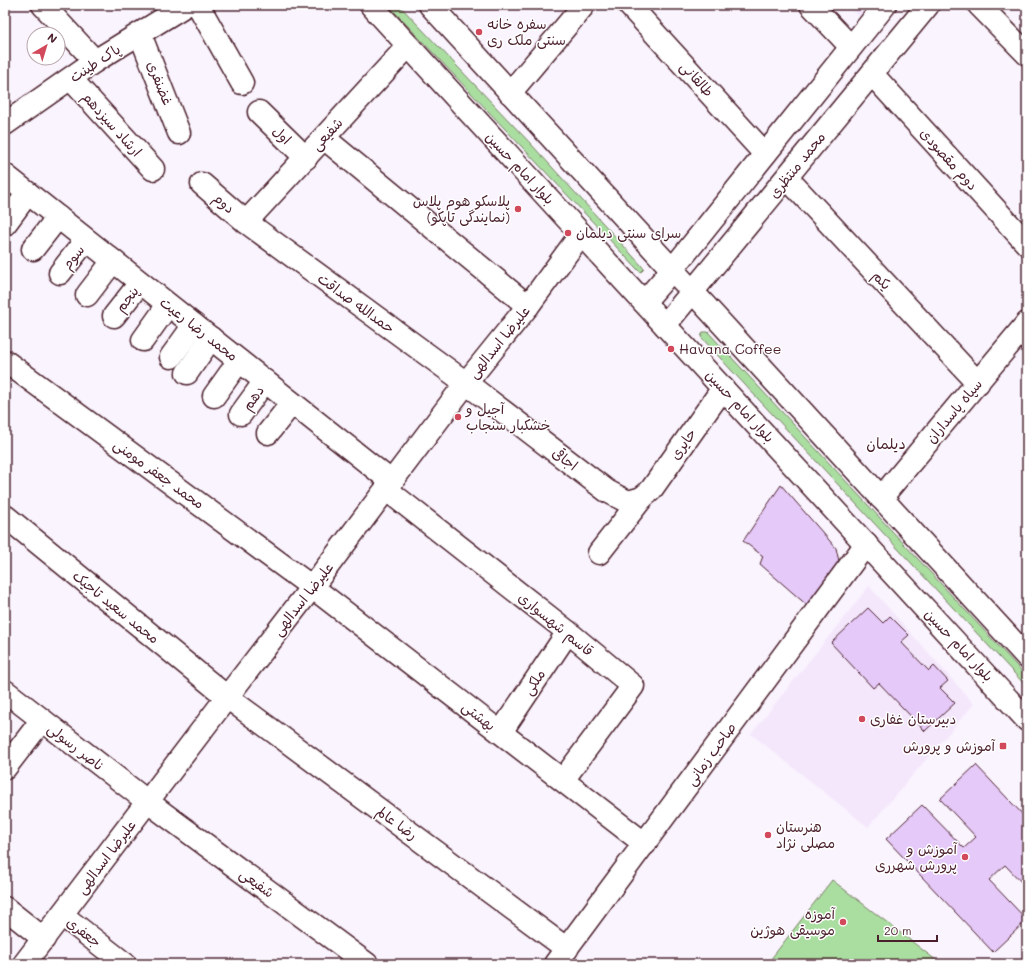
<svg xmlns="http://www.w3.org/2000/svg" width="1032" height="969" font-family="Mali,'Playpen Sans Arabic',sans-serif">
  <rect width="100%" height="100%" fill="#faf4fe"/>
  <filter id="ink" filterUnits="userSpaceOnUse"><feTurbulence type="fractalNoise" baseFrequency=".025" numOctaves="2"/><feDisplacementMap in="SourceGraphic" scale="8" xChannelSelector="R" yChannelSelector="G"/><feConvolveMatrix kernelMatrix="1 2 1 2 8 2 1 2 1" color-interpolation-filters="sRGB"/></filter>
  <g filter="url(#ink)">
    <g fill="#f4e7fc">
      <path d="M 847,5 L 883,5 L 868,24 Z"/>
      <path d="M 869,586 L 974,704 L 868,827 L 751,734 Z"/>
    </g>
    <g fill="#aadea0" stroke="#7a7e66">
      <path d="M 388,5 L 399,5 L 531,144 L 641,265 L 644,269 L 641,272 L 639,271 Z"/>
      <path d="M 703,332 L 708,332 L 1027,677 L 1027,687 L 732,371 L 701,337 Z"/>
      <path d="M 832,880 L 941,964 L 767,964 Z"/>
    </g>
    <g fill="#e5c9f8" stroke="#4a1f2b">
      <path d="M 781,485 L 836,548 L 840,566 L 809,607 L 760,564 L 763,556 L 743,541 Z"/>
      <path d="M 868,608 L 883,623 L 890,616 L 909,635 L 901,642 L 929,671 L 934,666 L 948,681 L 940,688 L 955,703 L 925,731 L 879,683 L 873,688 L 831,643 Z"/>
      <path d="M 976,765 L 1027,819 L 1027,888 L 1005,865 L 989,880 L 1027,920 L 993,952 L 886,839 L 922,805 L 964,848 L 976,837 L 940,799 Z"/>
    </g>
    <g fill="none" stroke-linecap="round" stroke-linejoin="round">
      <defs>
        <g id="street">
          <path d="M 43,5 L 95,61"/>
          <path d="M 198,5 L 242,83"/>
          <path d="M 629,5 L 765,154"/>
          <path d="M 811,5 L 851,47"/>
          <path d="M 979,5 L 1027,54"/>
          <path d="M 140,34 L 179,133"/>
          <path d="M 872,74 L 1027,244"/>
          <path d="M 71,79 L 153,169"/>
          <path d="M 510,93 L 584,5"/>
          <path d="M 259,112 L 306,158"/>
          <path d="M 324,138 L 528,306"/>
          <path d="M 5,175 L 392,482"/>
          <path d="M 787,178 L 978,383"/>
          <path d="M 202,184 L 246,222 L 466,383 L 607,491 L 628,502 L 642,498 L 651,490 L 723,388"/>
          <path d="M 246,222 L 408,46"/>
          <path d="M 5,224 L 28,193"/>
          <path d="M 33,249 L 58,217"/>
          <path d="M 60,273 L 86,240"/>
          <path d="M 87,295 L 113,261"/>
          <path d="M 114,316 L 140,283"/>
          <path d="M 143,340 L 168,305"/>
          <path d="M 171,357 L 194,325"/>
          <path d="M 5,361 L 312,587 L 645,844"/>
          <path d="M 187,373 L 211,338"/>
          <path d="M 214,396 L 239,361"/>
          <path d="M 241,414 L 265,381"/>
          <path d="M 268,433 L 292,403"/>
          <path d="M 387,490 L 568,632 L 633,686 L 563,780"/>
          <path d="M 5,516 L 227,697 L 567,949"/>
          <path d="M 599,553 L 642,498"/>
          <path d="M 5,691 L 148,802 L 367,964"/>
          <path d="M 501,732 L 568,632"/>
          <path d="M 5,768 L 42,720"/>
          <path d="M 5,908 L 44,939"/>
          <path d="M 62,915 L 125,964"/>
        </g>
        <g id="secondary">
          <path d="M 5,124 L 95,61 L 186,5"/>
          <path d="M 644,302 L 672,270 L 885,5"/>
          <path d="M 665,325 L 928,5"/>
          <path d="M 881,498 L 1027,323"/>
          <path d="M 24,964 L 227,697 L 312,587 L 466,383 L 528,306 L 581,234"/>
          <path d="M 555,964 L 866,544"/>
        </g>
        <g id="primary">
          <path d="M 371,5 L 1027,720"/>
          <path d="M 430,5 L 1027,657"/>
        </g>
      </defs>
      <use href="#street" stroke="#4a1f2b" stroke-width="25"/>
      <use href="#secondary" stroke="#4a1f2b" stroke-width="25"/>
      <use href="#primary" stroke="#4a1f2b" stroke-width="25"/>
      <use href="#street" stroke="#fff" stroke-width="22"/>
      <use href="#secondary" stroke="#fff" stroke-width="22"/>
      <use href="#primary" stroke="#fff" stroke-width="22"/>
    </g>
  </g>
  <g fill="#d1495b" stroke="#fff" stroke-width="1.5">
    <circle cx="479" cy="32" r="4"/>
    <circle cx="518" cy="209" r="4"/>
    <circle cx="568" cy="233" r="4"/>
    <circle cx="671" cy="349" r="4"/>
    <circle cx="458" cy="417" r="4"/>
    <circle cx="862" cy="719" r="4"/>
    <rect x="999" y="742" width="8" height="8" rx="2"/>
    <circle cx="768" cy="835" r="4"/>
    <circle cx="965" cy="857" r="4"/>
    <circle cx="843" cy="922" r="4"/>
  </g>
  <g text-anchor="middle" stroke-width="3" stroke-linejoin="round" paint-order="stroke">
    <g font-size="14" fill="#4a1f2b" stroke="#fff" text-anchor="start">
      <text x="487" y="29">سفره خانه<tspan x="487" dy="16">سنتی ملک ری</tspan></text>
      <text x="510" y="206" text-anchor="end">پلاسکو هوم پلاس<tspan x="510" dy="16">(نمایندگی تاپکو)</tspan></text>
      <text x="576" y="238">سرای سنتی دیلمان</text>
      <text x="679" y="354">Havana Coffee</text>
      <text x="466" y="414">آجیل و<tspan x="466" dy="16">خشکبار سنجاب</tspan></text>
      <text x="870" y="724">دبیرستان غفاری</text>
      <text x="995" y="751" text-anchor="end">آموزش و پرورش</text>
      <text x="776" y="832">هنرستان<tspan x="776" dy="16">مصلی نژاد</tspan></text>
      <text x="957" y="854" text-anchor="end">آموزش و<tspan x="957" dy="16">پرورش شهرری</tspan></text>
      <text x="835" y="919" text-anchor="end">آموزه<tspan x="835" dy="16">موسیقی هوژین</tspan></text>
    </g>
    <g font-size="14" fill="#4a1f2b" stroke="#fff">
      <text transform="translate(95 63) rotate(-33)" y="5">پاک طینت</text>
      <text transform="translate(697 79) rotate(48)" y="5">طالقانی</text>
      <text transform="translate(160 83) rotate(68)" y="5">غضنفری</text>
      <text transform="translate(112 124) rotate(48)" y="5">ارشاد سیزدهم</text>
      <text transform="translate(327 134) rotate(-47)" y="5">شفیعی</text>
      <text transform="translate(282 135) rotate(44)" y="5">اول</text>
      <text transform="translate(949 159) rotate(48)" y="5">دوم مقصودی</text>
      <text transform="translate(797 165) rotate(-51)" y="5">محمد منتظری</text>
      <text transform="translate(520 168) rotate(47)" y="5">بلوار امام حسین</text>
      <text transform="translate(224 203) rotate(41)" y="5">دوم</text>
      <text transform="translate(73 257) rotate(-52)" y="5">سوم</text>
      <text transform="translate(882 280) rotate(47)" y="5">یکم</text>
      <text transform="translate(127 299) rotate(-52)" y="5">پنجم</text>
      <text transform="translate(356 303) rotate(36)" y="5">حمدالله صداقت</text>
      <text transform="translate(199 329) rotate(38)" y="5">محمد رضا رعیت</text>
      <text transform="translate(499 342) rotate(-51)" y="5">علیرضا اسدالهی</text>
      <text transform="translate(253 398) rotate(-55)" y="5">دهم</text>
      <text transform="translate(740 406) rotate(47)" y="5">بلوار امام حسین</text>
      <text transform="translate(954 411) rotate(-50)" y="5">سپاه پاسداران</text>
      <text transform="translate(683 444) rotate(-55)" y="5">حایری</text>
      <text transform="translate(565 459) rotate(37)" y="5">اجاقی</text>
      <text transform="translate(159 474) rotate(36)" y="5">محمد جعفر مومنی</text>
      <text transform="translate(303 599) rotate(-52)" y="5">علیرضا اسدالهی</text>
      <text transform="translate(116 607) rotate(39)" y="5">محمد سعید تاجیک</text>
      <text transform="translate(556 624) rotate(39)" y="5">قاسم شهسواری</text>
      <text transform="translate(959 645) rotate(47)" y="5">بلوار امام حسین</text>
      <text transform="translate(534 682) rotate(-56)" y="5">ملکی</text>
      <text transform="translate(479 716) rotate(38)" y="5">بهشتی</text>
      <text transform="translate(76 747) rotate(38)" y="5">ناصر رسولی</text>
      <text transform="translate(711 754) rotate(-54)" y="5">صاحب زمانی</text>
      <text transform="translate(397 823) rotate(36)" y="5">رضا عالم</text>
      <text transform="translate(106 857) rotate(-53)" y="5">علیرضا اسدالهی</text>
      <text transform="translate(257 883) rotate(36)" y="5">شفیعی</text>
      <text transform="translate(84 932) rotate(38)" y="5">جعفری</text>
    </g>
    <g font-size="15" fill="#4a1f2b" stroke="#fff">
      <text x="886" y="449">دیلمان</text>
    </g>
  </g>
  <rect width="1032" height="969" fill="none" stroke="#fff" stroke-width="20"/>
  <rect x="10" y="10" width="1012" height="949" fill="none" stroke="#4a1f2b" stroke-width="1.5" filter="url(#ink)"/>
  <g transform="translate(46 46) rotate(38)"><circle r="19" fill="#ffffff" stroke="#b7a5aa"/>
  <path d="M0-3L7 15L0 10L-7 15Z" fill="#d1495b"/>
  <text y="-6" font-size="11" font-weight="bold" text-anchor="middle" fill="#4a1f2b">N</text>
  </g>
  <path d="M878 935v6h59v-6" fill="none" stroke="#4a1f2b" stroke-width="2"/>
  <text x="884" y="935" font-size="12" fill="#4a1f2b" stroke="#ffffff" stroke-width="3" paint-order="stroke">20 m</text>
</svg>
